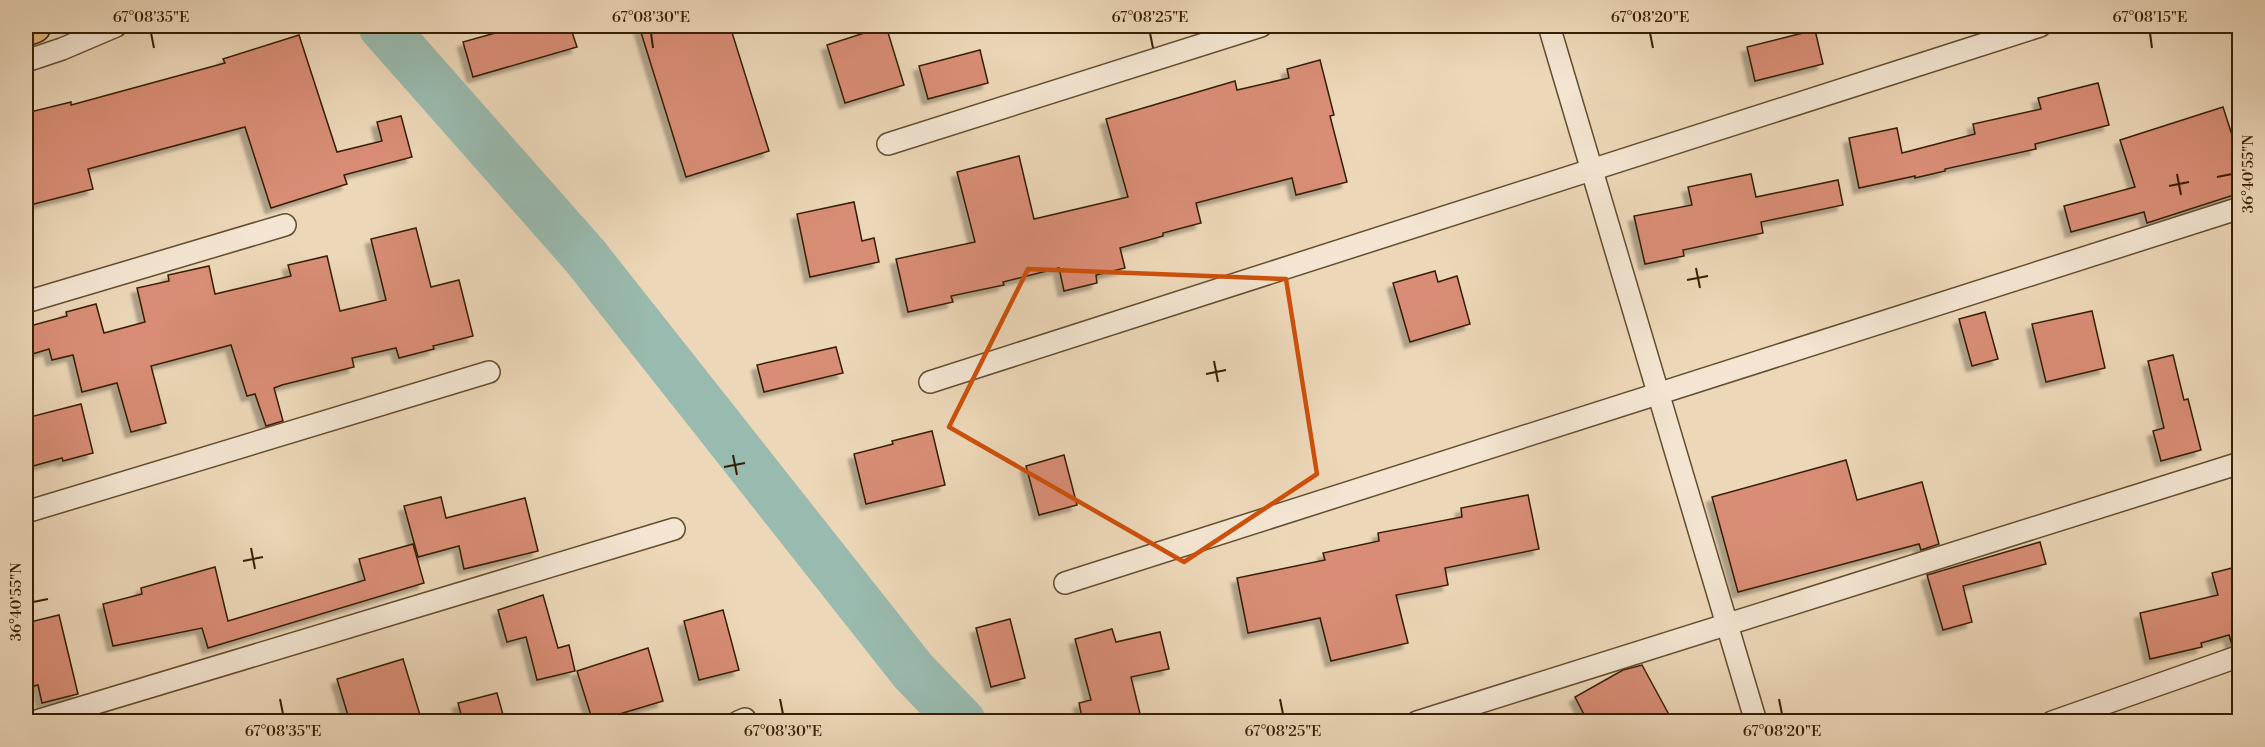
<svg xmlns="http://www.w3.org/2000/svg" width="2265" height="747" font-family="'Libre Bodoni',serif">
  <defs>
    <filter id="shadow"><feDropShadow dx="-5.5" dy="5.5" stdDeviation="1.5" flood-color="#0004"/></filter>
  </defs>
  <rect width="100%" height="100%" fill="#ecd7b8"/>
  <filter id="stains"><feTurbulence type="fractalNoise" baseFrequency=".00333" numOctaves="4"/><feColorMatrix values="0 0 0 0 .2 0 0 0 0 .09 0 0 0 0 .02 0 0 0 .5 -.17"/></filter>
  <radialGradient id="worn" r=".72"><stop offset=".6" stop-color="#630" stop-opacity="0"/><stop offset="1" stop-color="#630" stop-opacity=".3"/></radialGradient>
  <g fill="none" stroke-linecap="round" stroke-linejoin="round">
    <path stroke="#99baae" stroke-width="48" d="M 382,26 L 585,256 L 913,671 L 962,722"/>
  </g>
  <g fill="#d98d76" stroke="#351f01" stroke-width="1.5" filter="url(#shadow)">
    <path d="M 520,26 L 570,26 L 577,47 L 473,77 L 463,42 Z"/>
    <path d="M 639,26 L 730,26 L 769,151 L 686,177 Z"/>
    <path d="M 886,26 L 904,85 L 845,103 L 827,45 Z"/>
    <path d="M 1815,30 L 1823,64 L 1755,81 L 1747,47 Z"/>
    <path d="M 299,35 L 337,152 L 382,141 L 377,122 L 401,116 L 412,157 L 344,175 L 347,184 L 271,208 L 245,127 L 88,169 L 93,189 L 26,206 L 26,113 L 71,102 L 71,105 L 225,63 L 223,59 Z"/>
    <path d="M 980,50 L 988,83 L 928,99 L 919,66 Z"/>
    <path d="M 1320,60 L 1334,115 L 1330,116 L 1347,182 L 1296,195 L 1292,178 L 1196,203 L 1201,223 L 1163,233 L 1163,236 L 1120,248 L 1125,268 L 1096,275 L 1097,283 L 1064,291 L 1059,268 L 1003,282 L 1004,285 L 951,296 L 953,302 L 908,312 L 896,259 L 975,242 L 957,172 L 1019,156 L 1034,219 L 1128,197 L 1106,119 L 1235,81 L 1237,90 L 1289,78 L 1287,69 Z"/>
    <path d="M 2098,83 L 2109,125 L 2035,144 L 2036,149 L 1945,169 L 1945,171 L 1915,178 L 1915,176 L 1859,188 L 1849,138 L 1897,128 L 1902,153 L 1975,134 L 1973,124 L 2041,109 L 2038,98 Z"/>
    <path d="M 2223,107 L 2232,135 L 2240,133 L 2240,193 L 2147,223 L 2144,212 L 2071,232 L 2064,206 L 2135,187 L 2120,140 Z"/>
    <path d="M 1751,174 L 1756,197 L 1838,180 L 1843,205 L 1761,222 L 1763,233 L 1683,250 L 1684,256 L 1645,264 L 1634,216 L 1692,205 L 1688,187 Z"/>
    <path d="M 854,202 L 862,241 L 874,238 L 879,262 L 810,277 L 797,214 Z"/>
    <path d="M 416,228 L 431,287 L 459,280 L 473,336 L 433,346 L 434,349 L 399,358 L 396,348 L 352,358 L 354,367 L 282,385 L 274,388 L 283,421 L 266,426 L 255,394 L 247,396 L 231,345 L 151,366 L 166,423 L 131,432 L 117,383 L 82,392 L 73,355 L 52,360 L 49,349 L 26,356 L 26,327 L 67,316 L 66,312 L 96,304 L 104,333 L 145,322 L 137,288 L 169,281 L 168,275 L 209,266 L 215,294 L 291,276 L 288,265 L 327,256 L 340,311 L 386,300 L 371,239 Z"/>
    <path d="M 1435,271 L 1438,282 L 1457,276 L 1470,324 L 1410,342 L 1393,283 Z"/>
    <path d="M 2092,311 L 2105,368 L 2046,382 L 2032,324 Z"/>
    <path d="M 1985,312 L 1998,359 L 1972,366 L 1959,319 Z"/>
    <path d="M 836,347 L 843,373 L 764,392 L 757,365 Z"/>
    <path d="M 2173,355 L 2184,400 L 2188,399 L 2201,450 L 2161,461 L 2153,431 L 2164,428 L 2148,361 Z"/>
    <path d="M 81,404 L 93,453 L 63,461 L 62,458 L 26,468 L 26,418 Z"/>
    <path d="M 932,431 L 945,485 L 866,504 L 854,454 L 893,444 L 892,441 Z"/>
    <path d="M 1064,455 L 1077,505 L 1039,515 L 1026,466 Z"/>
    <path d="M 1846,460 L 1857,500 L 1922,482 L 1939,544 L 1921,550 L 1919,544 L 1738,592 L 1712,497 Z"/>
    <path d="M 1528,495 L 1539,549 L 1445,568 L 1448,585 L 1396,595 L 1408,643 L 1331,661 L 1320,618 L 1248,633 L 1237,578 L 1325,560 L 1323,553 L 1379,541 L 1378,533 L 1462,517 L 1461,508 Z"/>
    <path d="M 441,497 L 446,518 L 525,498 L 538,551 L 464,569 L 459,546 L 418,557 L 404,506 Z"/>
    <path d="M 2040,542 L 2046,564 L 1963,586 L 1972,622 L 1943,630 L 1927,575 Z"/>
    <path d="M 413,544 L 424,583 L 208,648 L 202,628 L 113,646 L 103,604 L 142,594 L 141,588 L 215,567 L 228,621 L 365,580 L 359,559 Z"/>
    <path d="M 2240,566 L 2240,644 L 2232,645 L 2229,635 L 2201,643 L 2202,647 L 2150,659 L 2140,613 L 2218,595 L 2212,573 Z"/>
    <path d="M 543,595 L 558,648 L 569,645 L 575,671 L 537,680 L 526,637 L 507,642 L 498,610 Z"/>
    <path d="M 723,610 L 739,670 L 699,680 L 684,621 Z"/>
    <path d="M 59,615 L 78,694 L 42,703 L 38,685 L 26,688 L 26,623 Z"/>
    <path d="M 1010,619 L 1025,678 L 991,687 L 976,628 Z"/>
    <path d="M 1112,629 L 1116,642 L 1160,632 L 1169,669 L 1131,677 L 1142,722 L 1083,722 L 1079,703 L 1091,700 L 1075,639 Z"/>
    <path d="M 648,648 L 663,701 L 593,722 L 577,671 Z"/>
    <path d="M 403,659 L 420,715 L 399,722 L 350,722 L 337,679 Z"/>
    <path d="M 1642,665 L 1673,722 L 1588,722 L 1575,697 L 1623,670 Z"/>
    <path d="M 497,693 L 505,722 L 463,722 L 458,703 Z"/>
  </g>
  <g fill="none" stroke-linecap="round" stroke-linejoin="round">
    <defs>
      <g id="street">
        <path d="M 1549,26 L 1756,722"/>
        <path d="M 26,61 L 62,49 L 116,26"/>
        <path d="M 888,144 L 1261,26"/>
        <path d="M 26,302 L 285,225"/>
        <path d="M 930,382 L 2040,26"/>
        <path d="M 26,512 L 489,372"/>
        <path d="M 1065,583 L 2240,208"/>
        <path d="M 33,722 L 674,529"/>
        <path d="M 738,722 L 745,719"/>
        <path d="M 1417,722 L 2240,463"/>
        <path d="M 2052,722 L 2240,656"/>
      </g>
      <path id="primary" d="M 26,29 L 34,26"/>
    </defs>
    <use href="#street" stroke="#634d2f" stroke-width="24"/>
    <use href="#primary" stroke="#351f01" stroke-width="36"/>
    <use href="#street" stroke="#f3e5d1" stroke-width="21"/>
    <use href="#primary" stroke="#e6bc7c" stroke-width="33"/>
  </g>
  <path fill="none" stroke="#cd500a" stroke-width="4.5" stroke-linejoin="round" d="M 1028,269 L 1286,279 L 1317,474 L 1184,562 L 949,427 Z"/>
  <path fill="none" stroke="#351f01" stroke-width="2" d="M 151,33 L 154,48M 651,33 L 653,48M 1150,33 L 1153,48M 1650,33 L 1653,48M 2150,33 L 2152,48M 2177,174 L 2181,195M 2217,177 L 2232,174M 2169,186 L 2189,182M 1696,268 L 1700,288M 1687,280 L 1708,276M 1214,361 L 1218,382M 1206,374 L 1226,370M 733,455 L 737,475M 724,467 L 745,463M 251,548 L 255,569M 243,561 L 263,557M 33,602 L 48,599M 280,699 L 283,714M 780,699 L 783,714M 1280,699 L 1283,714M 1779,699 L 1782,714"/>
  <rect width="2265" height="747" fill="none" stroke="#ecd7b8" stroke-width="66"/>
  <rect x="33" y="33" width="2199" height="681" fill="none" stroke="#351f01" stroke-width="2"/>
  <g font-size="15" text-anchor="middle" fill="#351f01">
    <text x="151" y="22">67°08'35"E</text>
    <text x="651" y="22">67°08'30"E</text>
    <text x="1150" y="22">67°08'25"E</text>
    <text x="1650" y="22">67°08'20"E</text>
    <text x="2150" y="22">67°08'15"E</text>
    <text transform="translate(2248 174) rotate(-90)" y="5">36°40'55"N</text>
    <text transform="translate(16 602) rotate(-90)" y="5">36°40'55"N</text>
    <text x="283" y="736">67°08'35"E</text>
    <text x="783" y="736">67°08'30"E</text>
    <text x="1283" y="736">67°08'25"E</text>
    <text x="1782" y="736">67°08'20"E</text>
  </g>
  <rect width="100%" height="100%" filter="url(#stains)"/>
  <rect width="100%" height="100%" fill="url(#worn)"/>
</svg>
